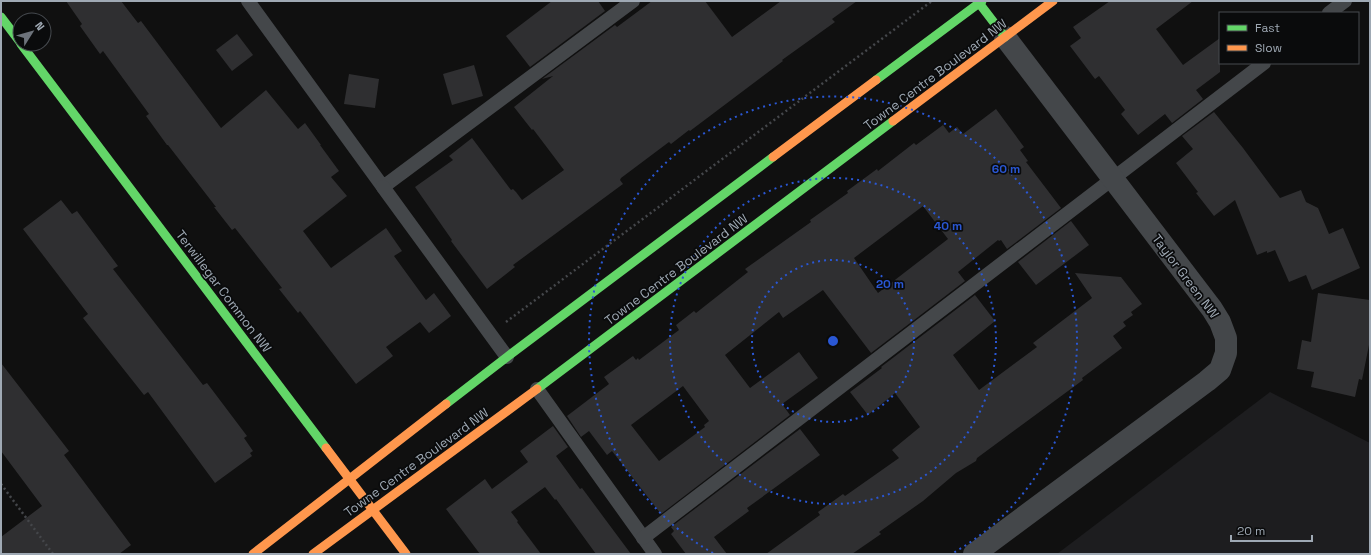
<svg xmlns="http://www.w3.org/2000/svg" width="1371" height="555" font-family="'Space Grotesk',sans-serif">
  <rect width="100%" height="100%" fill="#101010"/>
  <path fill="#1d1d1f" d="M 1270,392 L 1370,443 L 1370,554 L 1057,554 Z"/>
  <g fill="#2f2f31" fill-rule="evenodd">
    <path d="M 66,1 L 121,1 L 138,23 L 141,21 L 221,128 L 266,90 L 298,129 L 305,123 L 321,145 L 320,145 L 339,171 L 331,177 L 347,196 L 303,231 L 331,268 L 386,228 L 402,251 L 394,256 L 426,300 L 434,293 L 451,316 L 429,333 L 420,322 L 386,347 L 393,356 L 356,384 L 300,311 L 298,313 L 279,289 L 282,288 L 235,228 L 232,230 L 214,207 L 216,207 L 168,145 L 167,145 L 146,116 L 149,114 L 103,51 L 100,54 L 80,26 L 82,24 Z"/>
    <path d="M 552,1 L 598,1 L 605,11 L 530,67 L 506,36 Z"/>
    <path d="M 652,1 L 705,1 L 732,37 L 781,1 L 857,1 L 832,19 L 835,22 L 782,60 L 783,61 L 690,131 L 689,130 L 671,144 L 669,142 L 621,178 L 620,180 L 623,184 L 513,265 L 515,267 L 487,289 L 451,241 L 452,240 L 415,187 L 453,160 L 449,156 L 472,138 L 511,190 L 513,189 L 516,192 L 522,200 L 564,170 L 533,129 L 532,130 L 514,107 L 553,76 L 542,79 L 615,25 L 617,27 Z"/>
    <path d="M 1110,1 L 1193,1 L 1156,29 L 1183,65 L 1220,38 L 1220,72 L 1196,90 L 1203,99 L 1172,123 L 1165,114 L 1138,135 L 1121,114 L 1125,110 L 1099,76 L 1095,79 L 1070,46 L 1081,38 L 1073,27 Z"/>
    <path d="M 237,34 L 253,55 L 232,71 L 216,50 Z"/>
    <path d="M 474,65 L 483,96 L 452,105 L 443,74 Z"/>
    <path d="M 349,74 L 379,79 L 375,108 L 344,104 Z"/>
    <path d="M 996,109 L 1024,147 L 1020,150 L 1028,161 L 1026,162 L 1061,208 L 1007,249 L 1001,240 L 999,241 L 998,240 L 958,272 L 965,281 L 871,353 L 823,290 L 783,318 L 779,312 L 725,355 L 750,388 L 799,352 L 818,378 L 782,404 L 790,415 L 661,514 L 612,451 L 607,455 L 589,431 L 581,437 L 567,416 L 609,384 L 604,377 L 633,356 L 636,360 L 638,358 L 639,360 L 679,330 L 676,325 L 694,311 L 696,313 L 748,272 L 745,269 L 811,222 L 810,220 L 848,193 L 847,191 L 877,169 L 878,171 L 914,143 L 916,145 L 943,125 L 949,133 L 957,127 L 963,134 ZM 923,206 L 948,239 L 878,293 L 854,258 ZM 683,386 L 709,421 L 704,425 L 705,427 L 659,461 L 631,425 Z"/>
    <path d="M 1214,112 L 1243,148 L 1280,198 L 1301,190 L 1306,202 L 1318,208 L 1329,234 L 1343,228 L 1360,268 L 1312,290 L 1306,275 L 1289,282 L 1275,250 L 1267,253 L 1267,251 L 1257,255 L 1235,200 L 1214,216 L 1196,193 L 1198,192 L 1176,163 L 1193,149 L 1182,136 Z"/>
    <path d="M 61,200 L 72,214 L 77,211 L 118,266 L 113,269 L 203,385 L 207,383 L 247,436 L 244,438 L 253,451 L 250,453 L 252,456 L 215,483 L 148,392 L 144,395 L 83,318 L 88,314 L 23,229 Z"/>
    <path d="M 1071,221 L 1089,245 L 1036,285 L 1018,262 Z"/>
    <path d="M 1075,273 L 1121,277 L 1142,304 L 1131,312 L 1133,315 L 1123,322 L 1126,326 L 1113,336 L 1122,348 L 1082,378 L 1083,380 L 977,458 L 976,461 L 956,473 L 923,501 L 879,532 L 881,534 L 852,554 L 766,554 L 820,515 L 818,512 L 843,494 L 845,496 L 899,458 L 892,450 L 920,427 L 895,393 L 868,415 L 850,392 L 882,368 L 881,367 L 975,295 L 995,321 L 953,355 L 979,390 L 1037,347 L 1033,343 L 1092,298 Z"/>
    <path d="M 1318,293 L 1370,300 L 1370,340 L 1362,380 L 1359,379 L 1355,397 L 1311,387 L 1314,372 L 1297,369 L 1302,340 L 1311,342 Z"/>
    <path d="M 1,363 L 69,451 L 64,455 L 131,545 L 119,554 L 1,554 L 1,537 L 42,506 L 1,451 Z"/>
    <path d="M 553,426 L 568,447 L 556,456 L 580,489 L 582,488 L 602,515 L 631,554 L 596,554 L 556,499 L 555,500 L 545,487 L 511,512 L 518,521 L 517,522 L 541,554 L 480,554 L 446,509 L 485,479 L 492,489 L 528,462 L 520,451 Z"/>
    <path d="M 800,429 L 820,455 L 747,508 L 749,511 L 714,537 L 727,554 L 686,554 L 671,534 L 674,531 L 671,527 Z"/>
  </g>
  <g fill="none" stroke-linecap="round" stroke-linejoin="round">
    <g stroke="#45474b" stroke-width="2.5" stroke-dasharray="2 3" stroke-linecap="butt">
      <path d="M 506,322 L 932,1"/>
      <path d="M 1,484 L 53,554"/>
    </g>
    <g stroke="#44474a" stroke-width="14">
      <path d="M 248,1 L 383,187 L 633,1"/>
      <path d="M 1329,13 L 1345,1"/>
      <path d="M 383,187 L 507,357"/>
      <path d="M 537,389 L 655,554"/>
      <path d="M 643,538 L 1264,63"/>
    </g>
    <path stroke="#44474a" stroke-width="22" d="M 974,554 L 1207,381 L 1220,370 L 1226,353 L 1226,338 L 1220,322 L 1212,309 L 1005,37"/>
    <g stroke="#63d668" stroke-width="9">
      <path d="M 979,3 L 1005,37"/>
      <path d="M 1,17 L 20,42"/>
      <path d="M 21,44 L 326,448"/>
      <path d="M 876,80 L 982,1"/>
      <path d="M 537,389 L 893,121"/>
      <path d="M 446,404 L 507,357 L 773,157"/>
    </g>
    <g stroke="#ff974d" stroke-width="9">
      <path d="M 893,121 L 1053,1"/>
      <path d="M 773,157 L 876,80"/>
      <path d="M 326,448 L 406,554"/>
      <path d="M 253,554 L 446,404"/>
      <path d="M 313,554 L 537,389"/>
    </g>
  </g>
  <g fill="none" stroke="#2a57d4" stroke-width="2" stroke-dasharray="2 4">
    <circle cx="833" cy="341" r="81"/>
    <circle cx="833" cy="341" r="163"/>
    <path d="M713 553A244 244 0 1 1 953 553"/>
  </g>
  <g text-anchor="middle" stroke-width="3.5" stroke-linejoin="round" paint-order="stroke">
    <g font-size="13" fill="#9fa9b4" stroke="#0a0b0c">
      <text transform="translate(935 74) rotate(-37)" y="5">Towne Centre Boulevard NW</text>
      <text transform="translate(676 269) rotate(-37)" y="5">Towne Centre Boulevard NW</text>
      <text transform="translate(1186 276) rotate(53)" y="5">Taylor Green NW</text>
      <text transform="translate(224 291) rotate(53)" y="5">Terwillegar Common NW</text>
      <text transform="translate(416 462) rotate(-36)" y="5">Towne Centre Boulevard NW</text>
    </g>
  </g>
  <circle cx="833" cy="341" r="6" fill="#2a57d4" stroke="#0a0b0c" stroke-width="2"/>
  <g font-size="12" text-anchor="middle" font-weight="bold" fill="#2a57d4" stroke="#0a0b0c" stroke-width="3.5" stroke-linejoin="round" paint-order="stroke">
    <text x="1006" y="173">60 m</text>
    <text x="948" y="230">40 m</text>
    <text x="890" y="288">20 m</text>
  </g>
  <rect width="1371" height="555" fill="none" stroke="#9fa9b4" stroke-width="4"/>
  <rect x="1219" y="12" width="140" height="52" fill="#0a0b0c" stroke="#464a4f"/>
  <rect x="1227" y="25" width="20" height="6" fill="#63d668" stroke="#464a4f"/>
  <text x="1255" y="32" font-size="12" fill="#9fa9b4">Fast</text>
  <rect x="1227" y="45" width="20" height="6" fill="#ff974d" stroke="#464a4f"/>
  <text x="1255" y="52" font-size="12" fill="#9fa9b4">Slow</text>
  <g transform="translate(32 32) rotate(53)"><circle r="19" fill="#0a0b0c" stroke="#464a4f"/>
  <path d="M0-3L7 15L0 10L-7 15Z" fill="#6d737b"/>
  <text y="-6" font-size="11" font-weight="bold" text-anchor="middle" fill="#9fa9b4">N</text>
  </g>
  <path d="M1231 535v6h81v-6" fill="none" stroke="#9fa9b4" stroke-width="2"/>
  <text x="1237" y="535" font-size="12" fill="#9fa9b4" stroke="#0a0b0c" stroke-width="3" paint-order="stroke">20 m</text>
</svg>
